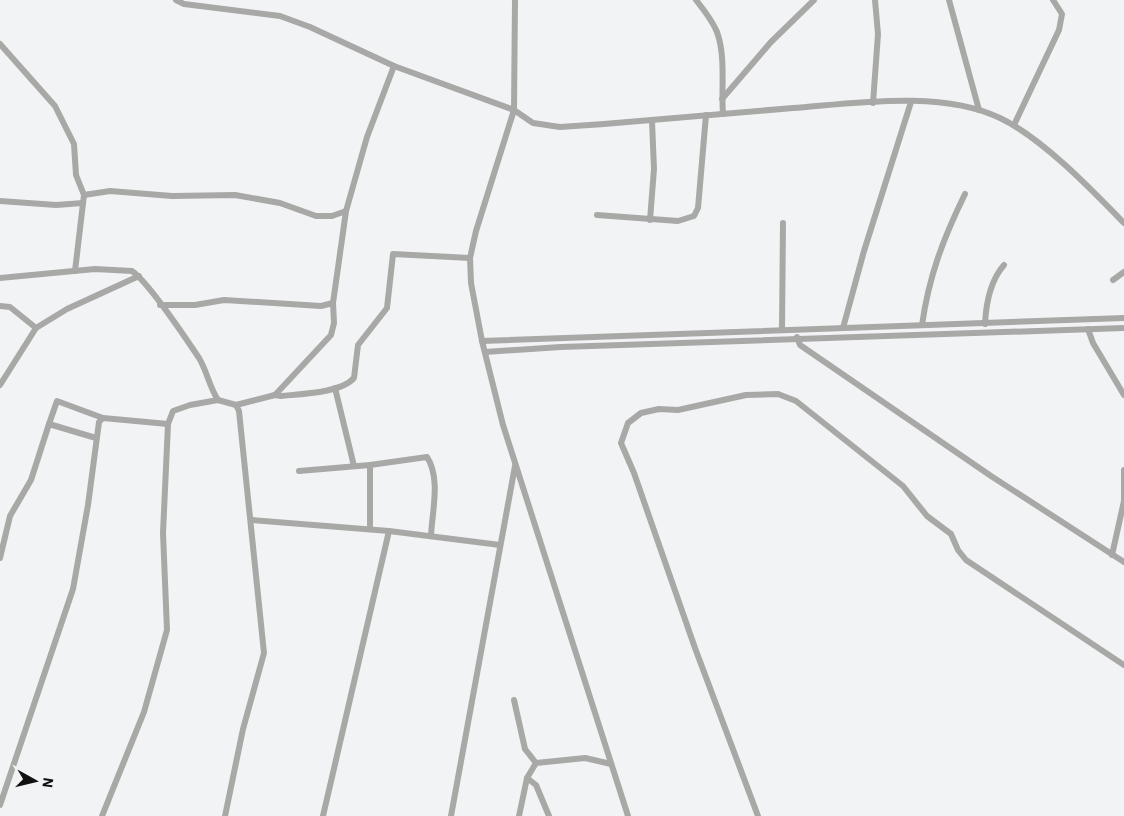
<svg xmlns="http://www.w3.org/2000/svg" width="1124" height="816" font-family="'IBM Plex Sans',sans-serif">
  <rect width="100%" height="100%" fill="#f2f3f5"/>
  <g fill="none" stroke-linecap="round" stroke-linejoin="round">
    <g stroke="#a8a8a7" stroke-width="6">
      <path d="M 176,0 L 184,4 L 280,16 L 310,27 L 394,66 L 514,110 L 533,123 L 560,127 L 604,124 C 667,119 730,113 793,108 C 856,103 942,90 1000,118 C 1042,138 1091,189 1124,223"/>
      <path d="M 515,0 L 514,110 L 476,231 L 470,258 L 471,283 L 482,341 L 503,425 L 628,816"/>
      <path d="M 696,0 C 704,10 712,20 717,32 C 726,57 721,88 723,114"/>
      <path d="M 949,0 L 979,110"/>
      <path d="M 0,44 L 55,106 L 74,144 L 76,175 L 84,195 L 75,271"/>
      <path d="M 722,99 L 771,42 L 814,0"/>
      <path d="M 873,103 L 878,34 L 875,0"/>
      <path d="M 1014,125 L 1059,30 L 1062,14 L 1053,0"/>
      <path d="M 84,195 L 110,191 L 172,196 L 235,195 L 280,203 L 316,216 L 332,216 L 346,211"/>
      <path d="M 0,201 L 56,205 L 83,203"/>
      <path d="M 597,215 L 678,221 L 694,216 L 698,208 L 706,115"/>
      <path d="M 650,220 L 654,169 L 652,121"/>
      <path d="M 0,278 L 95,269 L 132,271 C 148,282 187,340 199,358 C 207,371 209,386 218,400 L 236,405 L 239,411 L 264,653 L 243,729 L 225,816"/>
      <path d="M 1113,280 L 1124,272"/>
      <path d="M 160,305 L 195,305 L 224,300 L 321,306 L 333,303 L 346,211 L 367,137 L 394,66"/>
      <path d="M 0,306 L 10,307 L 36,328"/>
      <path d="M 985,324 C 986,303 990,281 1004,265"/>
      <path d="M 922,325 C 929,276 943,239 965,194"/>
      <path d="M 843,328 L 864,251 L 911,102"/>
      <path d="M 1088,329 L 1093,343 L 1124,395"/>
      <path d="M 782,330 L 783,223"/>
      <path d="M 797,337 L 800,345 L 991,476 L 1124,562"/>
      <path d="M 482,341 L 1124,318"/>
      <path d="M 485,352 L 561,347 L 1124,328"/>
      <path d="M 0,385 L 36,328 L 67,309 L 139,276"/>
      <path d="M 335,388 L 354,466"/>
      <path d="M 275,395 L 331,335 L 334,323 L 333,303"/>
      <path d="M 236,405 L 275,395 L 281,396 C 300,394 341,393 354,378 L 358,345 L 387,308 L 393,254 L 470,258"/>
      <path d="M 49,424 L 57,401 L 103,418"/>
      <path d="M 299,471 L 370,465"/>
      <path d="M 252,520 L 389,531 L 500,545"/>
      <path d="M 370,529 L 370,465 L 427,457 C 441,478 432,512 431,536"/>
      <path d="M 1112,555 L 1124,501 L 1124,470"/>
      <path d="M 0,558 L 10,516 L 31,480 L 49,424 L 96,438"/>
      <path d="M 514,700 L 525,749 L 536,763"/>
      <path d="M 527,778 L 536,785 L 549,816"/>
      <path d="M 0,805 L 73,589 L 88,505 L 99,422 L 103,418 L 168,424"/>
      <path d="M 102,816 L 144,712 L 167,630 L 163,533 L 168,424 L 173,411 L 190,405 L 218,400"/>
      <path d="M 323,816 L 389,531"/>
      <path d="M 451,816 L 515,466"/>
      <path d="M 519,816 L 527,778 L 536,763 L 585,758 L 611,764"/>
      <path d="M 758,816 L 695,648 L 634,473 L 621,443 L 628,423 L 641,413 L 659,409 L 678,410 L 746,395 L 778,394 L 796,401 L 903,486 L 927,516 L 951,534 L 958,550 L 966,560 L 1124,665"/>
    </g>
  </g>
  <g transform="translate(35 781) rotate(98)" stroke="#f2f3f5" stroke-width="4" paint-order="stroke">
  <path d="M0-4L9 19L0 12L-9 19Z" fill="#111112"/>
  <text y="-8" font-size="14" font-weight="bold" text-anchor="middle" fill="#111112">N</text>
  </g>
</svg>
